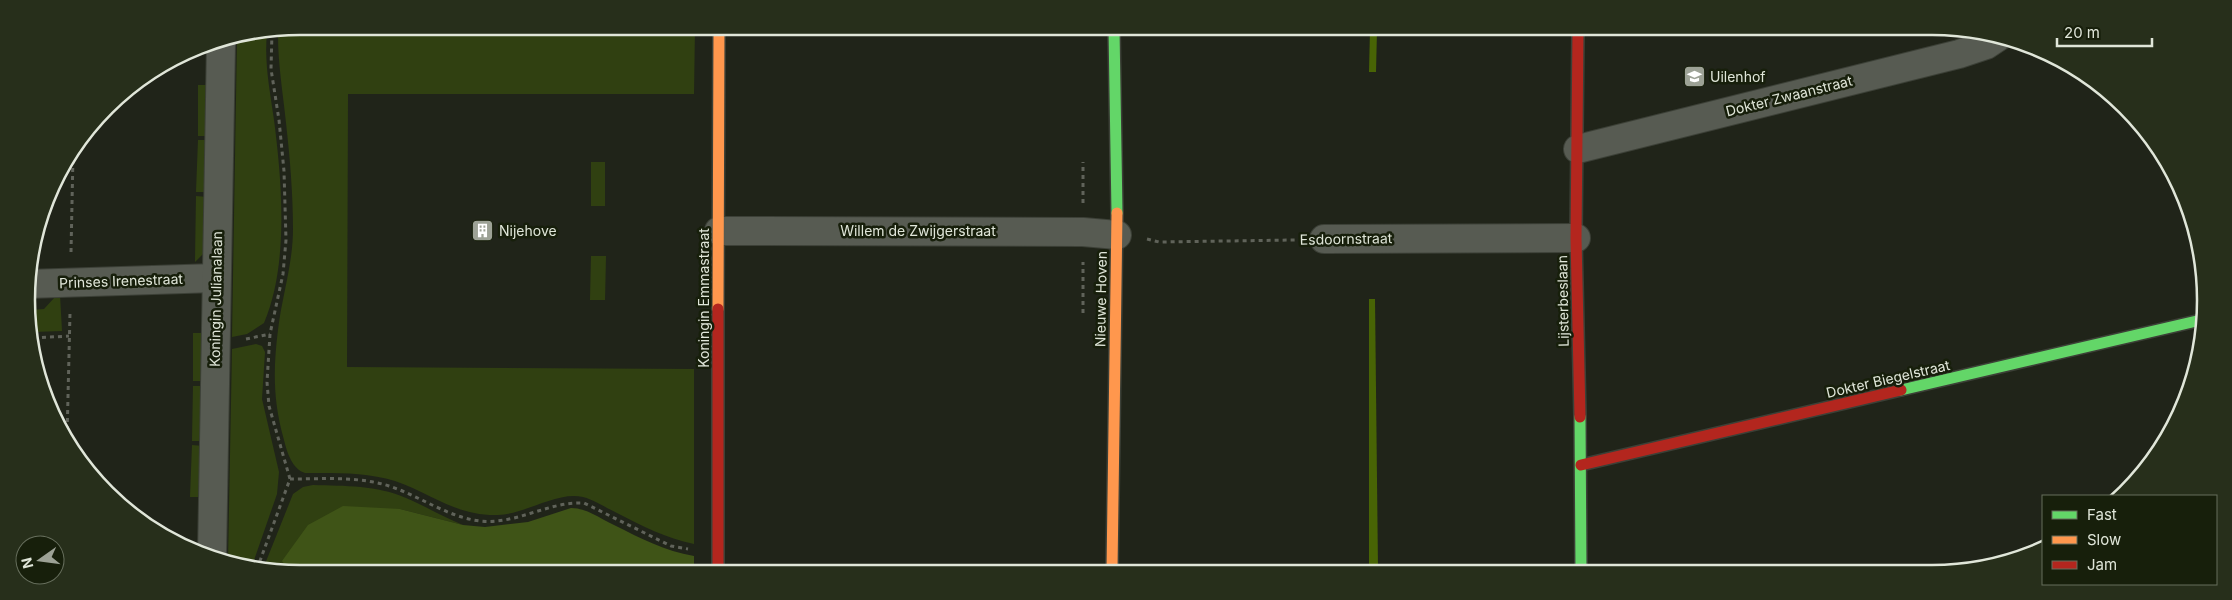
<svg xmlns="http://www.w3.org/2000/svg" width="2232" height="600" font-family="Inter,sans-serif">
  <rect width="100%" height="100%" fill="#202419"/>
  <g fill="#304011">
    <path d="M 300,26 L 695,27 L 694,94 L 348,94 L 347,367 L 694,369 L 694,544 C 666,538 642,526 617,513 C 606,508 595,500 583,497 C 557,491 526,514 498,515 C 455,516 433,494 395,481 C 366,472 335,473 305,473 C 292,469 287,452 284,440 C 273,401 273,370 278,330 C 282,296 293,264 293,229 C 293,194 290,158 286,123 C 283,93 278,65 278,35 L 278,31 Z"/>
    <path d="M 267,33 C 264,63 270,90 274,120 C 282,182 289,264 264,323 L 247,334 L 232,337 L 237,39 Z"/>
    <path d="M 198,85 L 209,85 L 208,136 L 198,136 Z"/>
    <path d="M 198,140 L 208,140 L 207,192 L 196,192 Z"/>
    <rect x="591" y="162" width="14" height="44"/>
    <path d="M 196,196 L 207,197 L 205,252 L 195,262 Z"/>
    <path d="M 591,256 L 606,256 L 605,300 L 590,300 Z"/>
    <path d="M 60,295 L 62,331 L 33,332 L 31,310 L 44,309 L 55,297 Z"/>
    <rect x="193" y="333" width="12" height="48"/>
    <path d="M 256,344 L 262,346 L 265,352 L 262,399 L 279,472 L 277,494 L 251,569 L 228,562 L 232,349 Z"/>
    <path d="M 193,386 L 204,386 L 203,441 L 192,441 Z"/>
    <path d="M 192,445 L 203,446 L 202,497 L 190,497 Z"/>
    <path d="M 313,485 C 345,486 377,485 406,498 C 425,506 443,517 463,525 L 400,509 L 283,561 L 288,569 L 263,569 L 293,494 L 303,487 Z"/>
  </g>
  <path fill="#3f5417" d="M 343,506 L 400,509 L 463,525 L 485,527 L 528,522 L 571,508 C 587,508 599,518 614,525 C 640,538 665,551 694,556 L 694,569 L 288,569 L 282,561 L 308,525 Z"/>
  <g fill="#486405">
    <path d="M 1370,30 L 1377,30 L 1376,72 L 1369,72 Z"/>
    <path d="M 1369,299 L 1375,299 L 1378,570 L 1369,570 Z"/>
  </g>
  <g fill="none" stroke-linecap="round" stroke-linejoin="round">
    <defs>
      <g id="street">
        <path d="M 1578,149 L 1959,54 L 1986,45 L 1998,37"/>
        <path d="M 719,231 L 1083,232 L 1117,235"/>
        <path d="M 1324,239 L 1576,238"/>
        <path d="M 27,284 L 216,278"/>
        <path d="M 212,556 L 221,42"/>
      </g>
      <g id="fast">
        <path d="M 1114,29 L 1117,213"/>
        <path d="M 1901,390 L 2201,320"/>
        <path d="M 1580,417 L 1581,571"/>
      </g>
      <g id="slow">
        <path d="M 718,309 L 719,28"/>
        <path d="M 1112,570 L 1117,213"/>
      </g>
      <g id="jam">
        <path d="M 1578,30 L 1576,238 L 1580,417"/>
        <path d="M 1581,465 L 1901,390"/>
        <path d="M 718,569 L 718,309"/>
      </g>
    </defs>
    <use href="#street" stroke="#3c4037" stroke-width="30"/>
    <use href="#fast" stroke="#3c4037" stroke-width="14"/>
    <use href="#slow" stroke="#3c4037" stroke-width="14"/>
    <use href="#jam" stroke="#3c4037" stroke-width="14"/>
    <g stroke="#60635a" stroke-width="3" stroke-dasharray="4 4" stroke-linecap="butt">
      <path d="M 1083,203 L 1083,162"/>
      <path d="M 1147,239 L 1159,242 L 1295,240"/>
      <path d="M 71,252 L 73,155"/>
      <path d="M 1083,313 L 1083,262"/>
      <path d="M 34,338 L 69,336"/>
      <path d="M 246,339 L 270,334"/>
      <path d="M 67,438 L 70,313"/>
      <path d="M 290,479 C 322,479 358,476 389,486 C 420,496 447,517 480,521 C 516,525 549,501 584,503 L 671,546 L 688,549"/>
      <path d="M 257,569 L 290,479 L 269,406 L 267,382 L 270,334 L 283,274 L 286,240 L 284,171 L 279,120 L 271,69 L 272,32"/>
    </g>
    <use href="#street" stroke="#575b52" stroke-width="28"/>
    <use href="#fast" stroke="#63d668" stroke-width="11"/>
    <use href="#slow" stroke="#ff974d" stroke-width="11"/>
    <use href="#jam" stroke="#b3261e" stroke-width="11"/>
  </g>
  <defs>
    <symbol id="school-square" viewBox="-11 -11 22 22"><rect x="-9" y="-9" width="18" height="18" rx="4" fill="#9da296" stroke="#171f0b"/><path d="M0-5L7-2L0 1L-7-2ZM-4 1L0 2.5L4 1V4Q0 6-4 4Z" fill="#fff"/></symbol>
    <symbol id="building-square" viewBox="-11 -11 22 22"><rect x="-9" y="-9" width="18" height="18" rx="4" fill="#9da296" stroke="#171f0b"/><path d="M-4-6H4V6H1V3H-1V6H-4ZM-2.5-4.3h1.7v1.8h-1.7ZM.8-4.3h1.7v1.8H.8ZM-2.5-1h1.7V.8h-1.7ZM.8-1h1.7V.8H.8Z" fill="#fff"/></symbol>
  </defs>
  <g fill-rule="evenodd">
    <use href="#school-square" x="1682" y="64" width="25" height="25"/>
    <use href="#building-square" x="470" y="218" width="25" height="25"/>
  </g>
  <g text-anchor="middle" stroke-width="5" stroke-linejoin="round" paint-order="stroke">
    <g font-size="14" fill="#e0e6d9" stroke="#171f0b" text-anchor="start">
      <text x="1710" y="82">Uilenhof</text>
      <text x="499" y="236">Nijehove</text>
    </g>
    <g font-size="14" fill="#e0e6d9" stroke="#171f0b">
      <text transform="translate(1789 96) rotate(-14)" y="5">Dokter Zwaanstraat</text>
      <text x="918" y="236">Willem de Zwijgerstraat</text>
      <text transform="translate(1346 239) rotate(-1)" y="5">Esdoornstraat</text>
      <text transform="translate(121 281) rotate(-2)" y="5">Prinses Irenestraat</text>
      <text transform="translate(704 298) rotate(-90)" y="5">Koningin Emmastraat</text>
      <text transform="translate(216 299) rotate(-89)" y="5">Koningin Julianalaan</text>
      <text transform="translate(1101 299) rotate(-89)" y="5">Nieuwe Hoven</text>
      <text transform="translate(1563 301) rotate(-91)" y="5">Lijsterbeslaan</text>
      <text transform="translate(1888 379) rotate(-13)" y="5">Dokter Biegelstraat</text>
    </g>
  </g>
  <path d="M0 0H2232V600H0ZM300 35H1932A265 265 0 0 1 2197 300V300A265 265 0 0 1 1932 565H300A265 265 0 0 1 35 300V300A265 265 0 0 1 300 35Z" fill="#272f1b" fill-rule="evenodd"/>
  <path fill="none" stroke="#e0e6d9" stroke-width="2.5" d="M300 35H1932A265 265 0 0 1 2197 300V300A265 265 0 0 1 1932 565H300A265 265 0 0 1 35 300V300A265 265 0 0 1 300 35Z"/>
  <rect x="2042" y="495" width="175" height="90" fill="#171f0b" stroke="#676f5d"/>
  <rect x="2052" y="511" width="25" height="8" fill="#63d668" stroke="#676f5d"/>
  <text x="2087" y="520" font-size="15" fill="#e0e6d9">Fast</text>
  <rect x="2052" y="536" width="25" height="8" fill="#ff974d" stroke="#676f5d"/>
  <text x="2087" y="545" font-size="15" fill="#e0e6d9">Slow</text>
  <rect x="2052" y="561" width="25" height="8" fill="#b3261e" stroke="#676f5d"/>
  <text x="2087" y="570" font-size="15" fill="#e0e6d9">Jam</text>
  <g transform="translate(40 560) rotate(256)"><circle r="24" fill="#171f0b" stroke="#676f5d"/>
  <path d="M0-4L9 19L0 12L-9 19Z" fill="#9da296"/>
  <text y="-8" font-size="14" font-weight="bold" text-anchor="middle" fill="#e0e6d9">N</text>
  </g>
  <path d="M2057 38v8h95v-8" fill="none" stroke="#e0e6d9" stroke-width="2.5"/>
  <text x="2064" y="38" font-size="15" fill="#e0e6d9" stroke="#171f0b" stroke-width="4" paint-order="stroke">20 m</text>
</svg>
